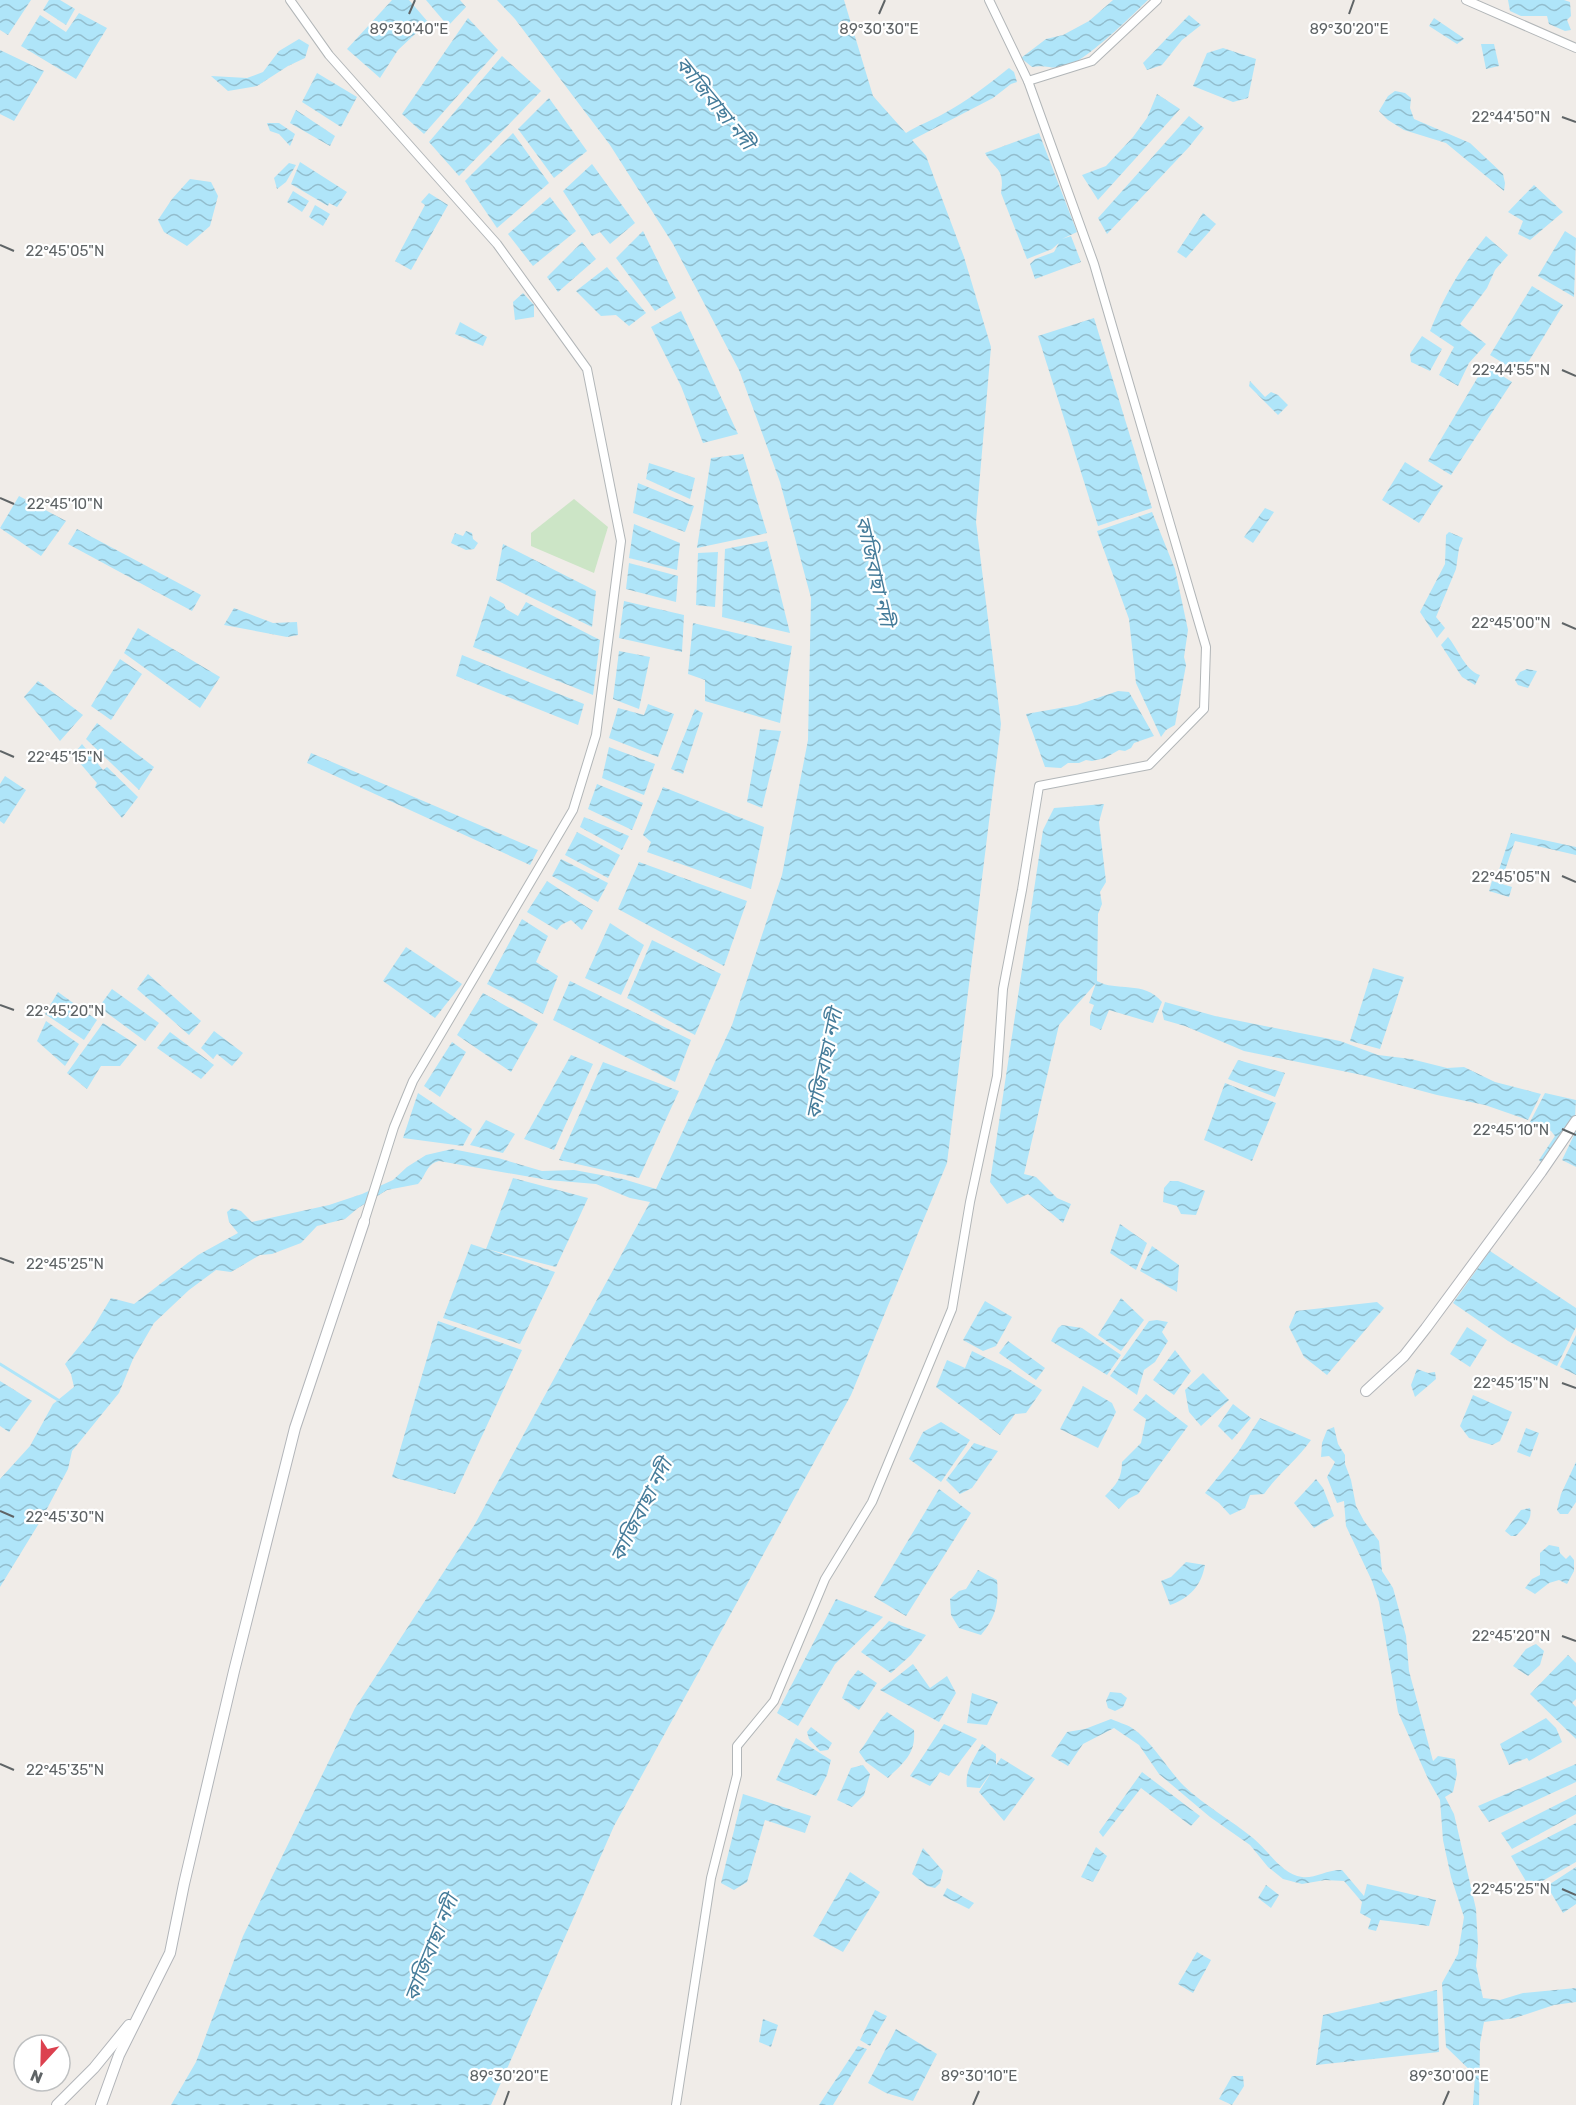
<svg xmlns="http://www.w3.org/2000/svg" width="1576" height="2105" font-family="Rubik,'Noto Sans Bengali',sans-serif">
  <defs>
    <pattern id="water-waves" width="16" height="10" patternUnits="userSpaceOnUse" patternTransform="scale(1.5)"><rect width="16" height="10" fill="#afe5f9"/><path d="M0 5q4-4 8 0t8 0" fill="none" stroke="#92bdcd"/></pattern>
  </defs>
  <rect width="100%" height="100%" fill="#f0ece8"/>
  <path fill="#cce5c6" d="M 574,499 L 608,527 L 594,573 L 531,546 L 531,533 Z"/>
  <g fill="url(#water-waves)">
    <path d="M 0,0 L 31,0 L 8,35 L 0,30 Z"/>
    <path d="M 49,0 L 60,0 L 75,9 L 66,25 L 43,10 Z"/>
    <path d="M 392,0 L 409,0 L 428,22 L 398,50 L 380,78 L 347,49 Z"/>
    <path d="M 426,0 L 460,0 L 466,7 L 448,26 Z"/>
    <path d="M 497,0 L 844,0 L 873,96 L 906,133 C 918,125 931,121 943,114 C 967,101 988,85 1009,68 L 1014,72 L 1017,82 L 1011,84 L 993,98 L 912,140 L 926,156 L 964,257 L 991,347 L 976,522 L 1001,724 L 947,1163 L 851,1395 L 614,1826 L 491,2105 L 171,2105 L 196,2062 L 243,1936 L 355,1708 L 475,1524 L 650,1202 L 630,1198 L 596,1184 L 548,1180 L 439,1161 C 426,1164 426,1176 418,1184 L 387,1190 L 358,1208 L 345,1219 L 317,1226 L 301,1243 L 272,1254 L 260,1255 L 231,1272 L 216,1270 L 189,1290 L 154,1323 L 133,1359 L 119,1393 L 72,1451 L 68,1469 L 41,1520 L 0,1587 L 0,1479 L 30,1446 L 53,1404 L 74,1387 L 71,1374 L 65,1364 L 90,1333 L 111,1298 L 134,1304 L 198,1255 L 238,1233 L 229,1222 L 227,1212 L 232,1208 L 241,1211 L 252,1222 L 329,1205 L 362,1194 L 393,1180 L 407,1167 L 426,1155 L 452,1149 L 498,1158 L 542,1171 L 574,1170 L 623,1179 L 656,1189 L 732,1025 L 782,875 L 808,740 L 811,598 L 780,482 L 739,370 L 673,244 L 610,145 L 515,19 Z"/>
    <path d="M 1113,0 L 1148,0 C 1131,16 1081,67 1060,68 C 1049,68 1043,65 1032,67 L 1021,58 L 1046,39 L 1063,35 L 1089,21 Z"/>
    <path d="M 1508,0 L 1564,0 L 1570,2 L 1571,16 L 1567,20 L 1571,30 L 1565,31 L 1549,24 L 1547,16 L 1521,16 L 1510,11 Z"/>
    <path d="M 79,13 L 107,28 L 76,79 L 21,46 L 40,15 L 66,32 Z"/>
    <path d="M 1189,15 L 1201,25 L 1182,40 L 1162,65 L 1147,70 L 1143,63 Z"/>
    <path d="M 468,18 L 498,50 L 424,134 L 402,114 Z"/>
    <path d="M 1434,18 L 1462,37 L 1464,39 L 1457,44 L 1429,26 Z"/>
    <path d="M 299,39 L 309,45 L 305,58 L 288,66 L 257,86 L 228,91 L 211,76 L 247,78 L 263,72 L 279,51 Z"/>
    <path d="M 1481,44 L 1494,44 L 1499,66 L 1486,69 Z"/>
    <path d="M 1223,48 L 1256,59 L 1248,98 L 1233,102 L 1193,86 L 1207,53 Z"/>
    <path d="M 0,50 L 44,71 L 14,121 L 0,114 Z"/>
    <path d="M 502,56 L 541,91 L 459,176 L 429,142 Z"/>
    <path d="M 317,73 L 357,97 L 341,127 L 302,102 Z"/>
    <path d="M 1395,91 L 1405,93 L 1411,98 L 1410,108 L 1414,119 L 1470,143 L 1503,174 L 1505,183 L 1504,191 L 1446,143 L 1404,130 L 1388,120 L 1379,111 L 1388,96 Z"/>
    <path d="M 1157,94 L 1180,109 L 1098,200 L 1082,175 L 1106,166 L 1133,137 L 1147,118 Z"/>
    <path d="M 549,98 L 587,151 L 554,178 L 518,129 Z"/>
    <path d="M 296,110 L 335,136 L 330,146 L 290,123 Z"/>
    <path d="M 1189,116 L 1204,128 L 1189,147 L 1107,234 L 1098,218 Z"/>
    <path d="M 267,123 L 279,123 L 295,134 L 290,146 L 279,134 L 270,131 Z"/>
    <path d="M 513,133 L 549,183 L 497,228 L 465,181 Z"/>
    <path d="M 1039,133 L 1077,232 L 1062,239 L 1071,236 L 1081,262 L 1035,279 L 1030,264 L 1035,259 L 1054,252 L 1059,243 L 1052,249 L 1027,259 L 1001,193 C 1005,167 995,171 985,153 Z"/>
    <path d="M 300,162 L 347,192 L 337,207 L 329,203 L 328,206 L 291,184 Z"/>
    <path d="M 289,163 L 296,165 L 286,182 L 277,189 L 274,178 Z"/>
    <path d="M 592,164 L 635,223 L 610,244 L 600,232 L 592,236 L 563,191 Z"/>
    <path d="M 190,179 L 211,182 L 218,196 L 210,226 L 187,246 L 164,232 L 158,220 L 172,199 Z"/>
    <path d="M 1534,185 L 1563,212 L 1530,240 L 1518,234 L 1523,221 L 1508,212 Z"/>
    <path d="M 293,191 L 309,201 L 302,212 L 287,202 Z"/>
    <path d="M 429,193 L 448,205 L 411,270 L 395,261 L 425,205 L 421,202 Z"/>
    <path d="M 550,197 L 576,231 L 533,266 L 508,234 Z"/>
    <path d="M 315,205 L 330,214 L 323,226 L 309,217 Z"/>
    <path d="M 1203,213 L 1216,224 L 1186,258 L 1177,252 Z"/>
    <path d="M 643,231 L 676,298 L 655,311 L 616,258 Z"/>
    <path d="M 1565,231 L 1576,238 L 1574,297 L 1538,276 Z"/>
    <path d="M 1486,236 L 1508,255 L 1495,270 L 1487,288 L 1460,324 L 1486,344 L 1469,363 L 1458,386 L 1439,375 L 1454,347 L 1430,331 C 1444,296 1462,265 1486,236 Z"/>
    <path d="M 582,242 L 596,259 L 558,292 L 547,277 Z"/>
    <path d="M 607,267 L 646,313 L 629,326 L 616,315 L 601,316 L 576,291 Z"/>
    <path d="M 1532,286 L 1563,305 L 1521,374 L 1490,355 Z"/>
    <path d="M 523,293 L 534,305 L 534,317 L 515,320 L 513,302 Z"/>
    <path d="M 681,311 L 738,434 L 703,443 L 681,386 L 651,327 Z"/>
    <path d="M 1094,318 L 1152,508 L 1098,526 L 1038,336 Z"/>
    <path d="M 460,322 L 487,337 L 483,346 L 455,334 Z"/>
    <path d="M 1422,336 L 1442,349 L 1430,371 L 1411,362 L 1410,354 Z"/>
    <path d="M 1485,365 L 1512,382 L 1451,475 L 1428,461 Z"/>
    <path d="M 1250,381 L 1265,397 L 1271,392 L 1278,395 L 1288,405 L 1278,415 L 1249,386 Z"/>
    <path d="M 743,454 L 767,533 L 697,548 L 711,458 Z"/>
    <path d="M 1405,462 L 1443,486 L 1419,523 L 1382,500 Z"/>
    <path d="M 649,463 L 695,478 L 690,499 L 646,479 Z"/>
    <path d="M 638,483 L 694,506 L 685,532 L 633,513 Z"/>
    <path d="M 19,496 L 66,521 L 41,556 L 0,528 Z"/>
    <path d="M 1265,508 L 1274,512 L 1253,543 L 1244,537 Z"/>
    <path d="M 1152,512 L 1175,569 L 1188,630 L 1184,657 L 1186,665 L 1175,725 L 1166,730 L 1161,737 L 1136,683 L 1129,619 L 1097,531 Z"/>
    <path d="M 634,524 L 680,543 L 677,570 L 629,558 Z"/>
    <path d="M 77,529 L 201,595 L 192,611 L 68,544 Z"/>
    <path d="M 466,531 L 472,533 L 473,539 L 478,543 L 474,549 L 466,550 L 451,543 L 455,533 L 463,536 Z"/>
    <path d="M 1449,532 L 1463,538 L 1459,548 L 1456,569 L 1436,617 L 1445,628 L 1437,638 L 1420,612 L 1445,564 L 1446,535 Z"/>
    <path d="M 767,541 L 790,633 L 722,617 L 725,549 Z"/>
    <path d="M 503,544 L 596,591 L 592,627 L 496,580 Z"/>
    <path d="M 718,552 L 715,607 L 696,605 L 698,553 Z"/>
    <path d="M 629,563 L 678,576 L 676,602 L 626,589 Z"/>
    <path d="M 490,596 L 504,604 L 506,609 L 518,616 L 526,602 L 600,640 L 593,695 L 473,647 Z"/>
    <path d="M 624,601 L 684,615 L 682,652 L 619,638 Z"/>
    <path d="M 234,608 L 273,623 L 297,622 L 298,635 L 287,637 L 224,625 Z"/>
    <path d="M 693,623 L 792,646 L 780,723 L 705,701 L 705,680 L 688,674 Z"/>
    <path d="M 138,628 L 220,677 L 200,708 L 124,653 Z"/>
    <path d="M 1448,637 C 1458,649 1465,670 1480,675 L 1475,685 L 1462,677 L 1441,645 Z"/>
    <path d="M 619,651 L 650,657 L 639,709 L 613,699 Z"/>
    <path d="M 462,655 L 584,704 L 578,725 L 456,676 Z"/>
    <path d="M 120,659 L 142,674 L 111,720 L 91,706 Z"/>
    <path d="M 1527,669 L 1537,671 L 1528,688 L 1518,685 L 1515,680 L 1520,672 Z"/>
    <path d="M 38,681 L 83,715 L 60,741 L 24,697 Z"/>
    <path d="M 1118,691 L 1129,692 L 1154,736 L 1134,743 L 1131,748 L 1125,751 L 1119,750 L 1105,758 L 1092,761 L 1086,760 L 1079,763 L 1068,763 L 1061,768 L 1045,767 L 1026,714 L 1077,705 Z"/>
    <path d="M 648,704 L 674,714 L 658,757 L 609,738 L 618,708 L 644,715 Z"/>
    <path d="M 695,709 L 703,713 L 683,774 L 671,769 Z"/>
    <path d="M 97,723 L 154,767 L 139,790 L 86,739 Z"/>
    <path d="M 760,729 L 781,731 L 762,808 L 747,802 Z"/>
    <path d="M 82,744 L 103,770 L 107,767 L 138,797 L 122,818 L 95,787 L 97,783 L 73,755 Z"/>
    <path d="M 609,747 L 655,764 L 644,795 L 602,778 Z"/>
    <path d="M 311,753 L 538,850 L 530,865 L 307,763 Z"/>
    <path d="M 5,776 L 26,790 L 4,824 L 0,821 L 0,784 Z"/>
    <path d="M 597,784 L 643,803 L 632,830 L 588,809 Z"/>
    <path d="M 663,787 L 764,827 L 751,889 L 647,852 L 651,842 L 643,835 Z"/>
    <path d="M 1104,804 L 1099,822 L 1106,882 L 1100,892 L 1102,904 L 1098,914 L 1097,981 C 1116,992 1144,980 1162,1002 L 1153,1023 L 1109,1010 L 1101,1030 L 1090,1025 L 1090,1016 L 1094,1005 L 1089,1003 L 1096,983 L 1059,1025 L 1024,1174 L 1036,1177 L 1057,1198 L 1071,1204 L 1063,1223 L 1028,1194 L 1007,1204 L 990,1182 L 1043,830 L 1054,808 Z"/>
    <path d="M 584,817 L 629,836 L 622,850 L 580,827 Z"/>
    <path d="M 577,832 L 620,855 L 608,878 L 565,855 Z"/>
    <path d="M 1511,833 L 1576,847 L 1576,855 L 1515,841 L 1502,879 L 1497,876 Z"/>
    <path d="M 561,859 L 608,883 L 598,902 L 552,876 Z"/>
    <path d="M 639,862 L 747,901 L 724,966 L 618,909 Z"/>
    <path d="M 547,881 L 593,911 L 582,930 L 571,920 L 561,925 L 557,930 L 527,912 Z"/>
    <path d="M 1492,881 L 1512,887 L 1509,897 L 1489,891 Z"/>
    <path d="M 522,919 L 548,936 L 536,962 L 558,976 L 543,1014 L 487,984 Z"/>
    <path d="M 610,923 L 644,945 L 621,995 L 585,978 Z"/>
    <path d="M 652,940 L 721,974 L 695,1035 L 627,998 Z"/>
    <path d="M 406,947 L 462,984 L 435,1018 L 383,981 Z"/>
    <path d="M 1373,968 L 1404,977 L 1380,1049 L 1350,1041 Z"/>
    <path d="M 148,974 L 201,1021 L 189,1035 L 137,989 Z"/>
    <path d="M 570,981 L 691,1040 L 675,1082 L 553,1020 Z"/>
    <path d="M 112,989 L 159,1023 L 145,1041 L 99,1007 Z"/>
    <path d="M 58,992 L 97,1020 L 84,1040 L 45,1014 Z"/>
    <path d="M 483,993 L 538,1024 L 511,1072 L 457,1035 Z"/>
    <path d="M 1165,1002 L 1215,1016 L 1340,1041 L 1378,1055 L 1411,1059 L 1447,1068 L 1464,1067 L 1495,1082 L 1541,1094 L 1528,1120 L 1485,1105 L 1437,1095 L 1362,1075 L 1244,1051 L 1185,1026 L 1164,1020 L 1162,1011 Z"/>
    <path d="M 46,1021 L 79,1044 L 65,1066 L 37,1041 Z"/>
    <path d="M 103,1023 L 137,1045 L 120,1066 L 101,1066 L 87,1089 L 67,1073 Z"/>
    <path d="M 214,1031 L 243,1053 L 232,1066 L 217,1054 L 213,1059 L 201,1048 Z"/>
    <path d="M 170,1032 L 214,1065 L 201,1079 L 157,1048 Z"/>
    <path d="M 452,1042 L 466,1052 L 440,1097 L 424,1086 Z"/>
    <path d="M 571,1055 L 593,1064 L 554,1150 L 524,1139 Z"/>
    <path d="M 1238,1060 L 1285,1073 L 1275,1097 L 1228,1079 Z"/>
    <path d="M 603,1062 L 679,1091 L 639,1178 L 559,1160 Z"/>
    <path d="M 1225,1083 L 1276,1103 L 1252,1161 L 1204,1140 Z"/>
    <path d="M 418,1093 L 472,1129 L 463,1146 L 403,1138 Z"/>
    <path d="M 1545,1093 L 1576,1100 L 1575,1118 L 1543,1164 L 1539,1160 L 1555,1136 L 1551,1131 L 1536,1127 L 1530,1122 Z"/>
    <path d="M 486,1120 L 515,1134 L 503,1153 L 470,1145 Z"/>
    <path d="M 1576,1131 L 1576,1167 L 1562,1160 Z"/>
    <path d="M 513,1178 L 588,1198 L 556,1267 L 487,1249 L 555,1272 L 520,1344 L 443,1318 L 471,1244 L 486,1249 Z"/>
    <path d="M 1170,1181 L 1178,1181 L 1205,1191 L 1196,1215 L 1181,1214 L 1177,1206 L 1163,1202 L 1164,1188 Z"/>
    <path d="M 1120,1224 L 1147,1243 L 1136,1270 L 1110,1253 Z"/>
    <path d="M 1152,1246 L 1179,1265 L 1177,1292 L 1140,1271 Z"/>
    <path d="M 1490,1251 L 1576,1308 L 1576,1327 L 1557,1366 L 1508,1341 L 1453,1303 Z"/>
    <path d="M 1121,1298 L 1144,1320 L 1121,1351 L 1098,1335 Z"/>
    <path d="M 985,1301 L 1012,1317 L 996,1346 L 983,1351 L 963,1340 Z"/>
    <path d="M 1377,1302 L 1384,1308 L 1327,1375 L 1304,1357 L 1289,1327 L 1296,1311 Z"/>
    <path d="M 1157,1320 L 1168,1322 L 1162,1332 L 1168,1341 L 1155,1362 L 1144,1370 L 1137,1395 L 1110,1376 L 1149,1321 Z"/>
    <path d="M 438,1321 L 522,1350 L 455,1494 L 392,1477 Z"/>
    <path d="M 1062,1325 L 1082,1328 L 1121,1355 L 1107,1375 L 1051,1341 L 1058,1328 Z"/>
    <path d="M 1467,1327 L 1487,1340 L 1470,1367 L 1450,1354 Z"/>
    <path d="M 1576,1335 L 1576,1375 L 1560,1367 Z"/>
    <path d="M 1008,1341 L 1045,1368 L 1036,1380 L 999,1353 Z"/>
    <path d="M 1175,1350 L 1191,1371 L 1174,1395 L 1153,1380 Z"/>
    <path d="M 972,1351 L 1009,1369 L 1042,1390 L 1026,1413 L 1015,1414 L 1000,1435 L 936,1387 L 947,1360 L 965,1368 Z"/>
    <path d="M 1417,1369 L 1428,1373 L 1435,1372 L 1436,1379 L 1415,1397 L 1411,1385 Z"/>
    <path d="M 1203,1373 L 1229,1400 L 1201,1426 L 1189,1412 L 1185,1390 Z"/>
    <path d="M 0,1381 L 32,1401 L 9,1432 L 0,1426 Z"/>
    <path d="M 1083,1386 L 1112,1403 L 1116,1412 L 1098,1448 L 1060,1429 Z"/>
    <path d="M 1146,1394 L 1188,1426 L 1138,1494 L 1128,1499 L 1119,1509 L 1105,1496 C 1116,1485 1122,1478 1122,1462 L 1141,1443 L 1146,1419 L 1133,1410 Z"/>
    <path d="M 1473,1395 L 1512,1412 L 1500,1441 L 1492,1445 L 1469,1438 L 1460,1426 Z"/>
    <path d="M 1233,1404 L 1251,1418 L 1232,1440 L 1218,1426 Z"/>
    <path d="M 1260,1418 L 1311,1440 C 1297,1460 1278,1474 1264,1494 L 1250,1495 L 1245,1508 L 1230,1515 L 1219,1503 L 1205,1493 L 1238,1452 Z"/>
    <path d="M 941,1422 L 970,1440 L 941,1482 L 909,1459 L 923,1432 Z"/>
    <path d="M 1334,1427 L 1338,1444 L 1345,1455 L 1345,1464 L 1351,1480 L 1356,1506 L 1364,1521 L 1379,1541 L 1382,1571 L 1393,1588 L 1406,1636 L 1409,1671 L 1433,1761 L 1438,1756 L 1455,1759 L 1457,1774 L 1453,1792 L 1445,1797 L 1454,1814 L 1476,1909 L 1478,1946 L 1476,1966 L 1483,1998 L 1500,2000 L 1523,1993 L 1576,1988 L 1576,2002 L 1554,2005 L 1515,2018 L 1484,2022 L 1480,2043 L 1479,2105 L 1473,2105 L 1475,2075 L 1446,2047 L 1442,1983 L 1458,1954 L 1464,1917 L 1451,1877 L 1443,1840 L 1440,1800 L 1429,1781 L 1398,1712 L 1379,1602 L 1372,1581 L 1346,1526 L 1344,1501 L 1337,1503 L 1327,1477 L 1335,1462 L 1329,1456 L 1321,1457 L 1322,1443 L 1327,1430 Z"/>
    <path d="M 1526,1428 L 1539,1433 L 1530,1457 L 1517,1452 Z"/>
    <path d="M 974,1443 L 998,1451 L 972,1488 L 960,1494 L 946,1480 Z"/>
    <path d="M 1576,1462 L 1576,1502 L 1568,1514 L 1560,1514 L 1557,1510 L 1561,1494 Z"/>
    <path d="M 1316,1479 L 1323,1488 L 1334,1516 L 1314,1528 L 1294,1503 Z"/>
    <path d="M 939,1489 L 971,1513 L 906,1616 L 874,1597 Z"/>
    <path d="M 1530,1508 C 1533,1520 1524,1527 1516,1536 L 1511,1536 L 1505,1531 L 1521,1510 Z"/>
    <path d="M 1549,1545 L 1559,1547 L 1560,1553 L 1566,1559 L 1570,1555 L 1574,1560 L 1574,1571 L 1567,1584 L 1559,1580 L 1549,1583 L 1535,1594 L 1525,1588 L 1532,1579 L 1540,1575 L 1540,1553 Z"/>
    <path d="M 1186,1562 L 1205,1565 C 1201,1586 1190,1598 1170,1605 L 1161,1581 L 1171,1577 Z"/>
    <path d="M 978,1570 L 997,1580 C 999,1603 996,1617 981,1635 L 959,1628 L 951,1615 L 950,1599 L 959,1591 L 966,1589 Z"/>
    <path d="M 836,1599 L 883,1617 L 835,1664 L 798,1726 L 777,1713 Z"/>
    <path d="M 889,1621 L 926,1635 L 911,1655 L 891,1673 L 861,1652 Z"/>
    <path d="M 1536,1644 L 1544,1651 L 1540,1665 L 1528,1676 L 1513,1666 L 1526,1649 Z"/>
    <path d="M 1568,1655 L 1576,1663 L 1576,1699 L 1572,1703 L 1576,1707 L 1576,1739 L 1530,1694 Z"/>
    <path d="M 913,1664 L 930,1688 L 947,1676 L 956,1693 L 939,1722 L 880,1690 Z"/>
    <path d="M 858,1670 L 877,1683 L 859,1710 L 842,1698 L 849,1681 Z"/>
    <path d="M 1110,1692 L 1121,1693 L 1127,1698 L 1123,1707 L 1115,1711 L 1108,1708 L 1106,1701 Z"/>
    <path d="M 972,1693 L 998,1702 L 987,1725 L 967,1723 Z"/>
    <path d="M 887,1712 L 914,1730 C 916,1754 904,1762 888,1778 L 866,1762 L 859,1752 C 870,1739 875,1724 887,1712 Z"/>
    <path d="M 1546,1718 L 1556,1728 L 1562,1742 L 1529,1761 L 1527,1758 L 1509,1765 L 1500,1744 Z"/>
    <path d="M 1111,1719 C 1117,1722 1126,1724 1132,1728 C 1152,1741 1167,1769 1184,1786 C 1205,1806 1231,1820 1253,1838 C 1269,1851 1281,1874 1302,1877 C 1314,1879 1328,1869 1342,1870 L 1364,1896 L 1367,1884 L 1436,1900 L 1429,1926 L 1380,1920 L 1376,1931 L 1368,1929 L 1371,1919 L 1360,1913 L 1362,1902 L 1344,1881 L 1325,1880 L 1302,1884 L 1283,1879 L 1268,1867 L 1250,1845 L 1210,1817 L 1159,1774 L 1139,1745 L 1114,1728 L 1083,1744 L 1068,1766 L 1051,1756 L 1067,1732 L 1085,1729 Z"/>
    <path d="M 944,1724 L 977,1739 L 949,1776 L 940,1772 L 930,1786 L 910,1776 Z"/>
    <path d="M 811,1727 L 832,1743 L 828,1750 L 820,1751 L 809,1739 L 807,1732 Z"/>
    <path d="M 796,1738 L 831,1760 L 827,1775 L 816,1796 L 776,1780 Z"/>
    <path d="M 982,1744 L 996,1754 L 996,1765 L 1001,1758 L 1035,1779 L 1004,1821 L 979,1792 L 992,1771 L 980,1788 L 967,1787 C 964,1772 975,1757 982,1744 Z"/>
    <path d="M 1576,1764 L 1576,1782 L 1489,1822 L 1478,1806 Z"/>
    <path d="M 863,1765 L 870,1774 L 864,1795 L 852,1807 L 837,1800 L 851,1768 Z"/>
    <path d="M 1142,1772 L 1200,1816 L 1191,1826 L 1141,1788 L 1103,1837 L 1099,1832 Z"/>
    <path d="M 743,1794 L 811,1816 L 805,1833 L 765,1820 L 747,1882 L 734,1890 L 721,1883 Z"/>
    <path d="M 1576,1795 L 1576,1814 L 1512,1849 L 1501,1833 Z"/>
    <path d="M 1576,1823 L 1576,1862 L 1530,1888 L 1511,1856 Z"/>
    <path d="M 1096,1847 L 1107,1856 L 1093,1882 L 1081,1877 Z"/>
    <path d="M 923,1848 L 943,1871 L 940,1883 L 935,1888 L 927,1886 L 912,1874 Z"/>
    <path d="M 1576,1867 L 1576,1904 L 1563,1913 L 1547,1886 Z"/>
    <path d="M 850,1872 L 880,1892 L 843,1952 L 813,1936 Z"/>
    <path d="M 1266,1885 L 1279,1895 L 1271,1908 L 1258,1898 Z"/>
    <path d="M 947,1888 L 974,1903 L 969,1909 L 943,1896 Z"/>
    <path d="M 1197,1952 L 1211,1960 L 1193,1993 L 1178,1984 Z"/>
    <path d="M 1437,1990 L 1439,2052 L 1316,2065 L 1323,2015 Z"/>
    <path d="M 875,2010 L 887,2016 L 870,2046 L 860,2040 Z"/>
    <path d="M 763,2019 L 778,2025 L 771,2047 L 759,2042 Z"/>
    <path d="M 896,2029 L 937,2054 L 913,2101 L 886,2093 L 868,2083 Z"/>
    <path d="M 858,2046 L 867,2049 L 833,2105 L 819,2105 Z"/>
    <path d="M 1232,2076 L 1243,2076 L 1244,2086 L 1232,2105 L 1219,2099 Z"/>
  </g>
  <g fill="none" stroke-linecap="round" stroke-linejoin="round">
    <path stroke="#afe5f9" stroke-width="3" d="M 0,1364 L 58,1400"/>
    <defs>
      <g id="street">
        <path d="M 290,0 L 329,55 L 497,244 L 587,369 L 621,541 L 596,735 L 573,810 L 413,1081 L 394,1127 L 364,1222"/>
        <path d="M 1466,0 L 1576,48"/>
        <path d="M 1028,81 L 1092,61 L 1157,0"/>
        <path d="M 676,2105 L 711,1878 L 737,1775 L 737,1746 L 774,1701 L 825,1579 L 872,1502 L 952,1309 L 970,1202 L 997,1076 L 1003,989 L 1022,890 L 1039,786 L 1149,765 L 1204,709 L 1206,647 L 1094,264 L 1028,81 L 989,0"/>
      </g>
      <g id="secondary">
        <path d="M 1366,1391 L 1404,1356 L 1426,1328 L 1541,1172 L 1576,1121"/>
        <path d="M 57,2105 L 94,2068 L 129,2025"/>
        <path d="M 101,2105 L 119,2055 L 170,1953 L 184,1884 L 234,1671 L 295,1428 L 364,1222"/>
      </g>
    </defs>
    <use href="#street" stroke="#b2b6b8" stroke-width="10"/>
    <use href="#secondary" stroke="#b2b5b9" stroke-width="12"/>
    <use href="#street" stroke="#fff" stroke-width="8"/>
    <use href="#secondary" stroke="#fff" stroke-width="10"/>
  </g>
  <path fill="none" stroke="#5f6466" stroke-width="2" d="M 409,14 L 415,0M 879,14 L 885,0M 1349,14 L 1354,0M 1562,117 L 1576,122M 0,245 L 14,251M 1562,370 L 1576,376M 0,498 L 14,504M 1562,623 L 1576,629M 0,751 L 14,757M 1562,876 L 1576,882M 0,1005 L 14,1010M 1562,1129 L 1576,1135M 0,1258 L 14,1263M 1562,1383 L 1576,1388M 0,1511 L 14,1517M 1562,1636 L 1576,1641M 0,1764 L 14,1770M 1562,1889 L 1576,1895M 504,2105 L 509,2091M 973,2105 L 979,2091M 1443,2105 L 1449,2091"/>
  <g text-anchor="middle" stroke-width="4.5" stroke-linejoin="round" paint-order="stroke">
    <g font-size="20" font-style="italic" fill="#457c9a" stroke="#fff">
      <text transform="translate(715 103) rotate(51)" y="7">কাজিবাছা নদী</text>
      <text transform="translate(875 571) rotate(77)" y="7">কাজিবাছা নদী</text>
      <text transform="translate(824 1064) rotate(-78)" y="7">কাজিবাছা নদী</text>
      <text transform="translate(641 1510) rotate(-63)" y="7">কাজিবাছা নদী</text>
      <text transform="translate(431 1948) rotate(-68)" y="7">কাজিবাছা নদী</text>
    </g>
  </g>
  <g font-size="15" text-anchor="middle" fill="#5f6466" stroke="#fff" stroke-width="4.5" stroke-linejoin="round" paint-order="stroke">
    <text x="409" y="34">89°30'40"E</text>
    <text x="879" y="34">89°30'30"E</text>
    <text x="1349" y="34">89°30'20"E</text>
    <text x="1511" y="122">22°44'50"N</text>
    <text x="65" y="256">22°45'05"N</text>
    <text x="1511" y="375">22°44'55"N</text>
    <text x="65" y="509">22°45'10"N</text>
    <text x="1511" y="628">22°45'00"N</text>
    <text x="65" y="762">22°45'15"N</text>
    <text x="1511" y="882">22°45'05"N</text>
    <text x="65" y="1016">22°45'20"N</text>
    <text x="1511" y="1135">22°45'10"N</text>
    <text x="65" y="1269">22°45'25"N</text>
    <text x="1511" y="1388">22°45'15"N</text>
    <text x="65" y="1522">22°45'30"N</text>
    <text x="1511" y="1641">22°45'20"N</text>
    <text x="65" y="1775">22°45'35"N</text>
    <text x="1511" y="1894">22°45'25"N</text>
    <text x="509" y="2081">89°30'20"E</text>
    <text x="979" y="2081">89°30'10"E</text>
    <text x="1449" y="2081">89°30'00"E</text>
  </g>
  <g transform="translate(42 2063) rotate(202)"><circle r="28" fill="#ffffff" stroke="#bfc1c2" stroke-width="1.5"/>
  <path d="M0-4.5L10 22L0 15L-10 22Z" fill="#dc414f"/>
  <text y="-9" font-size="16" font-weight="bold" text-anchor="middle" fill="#5f6466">N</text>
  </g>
</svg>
